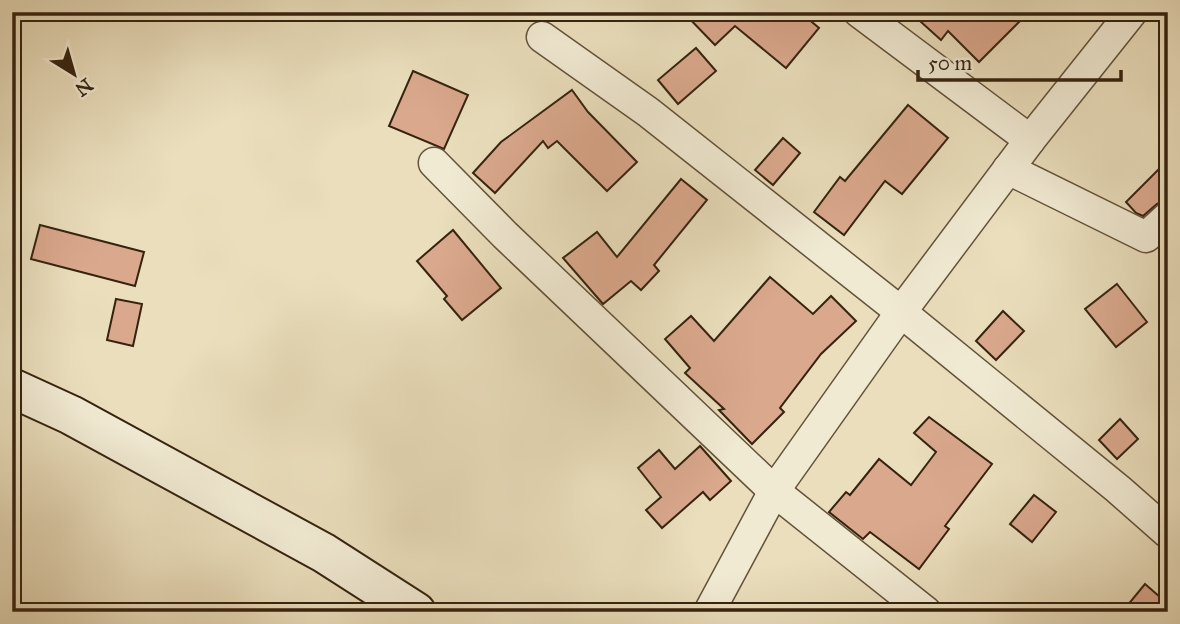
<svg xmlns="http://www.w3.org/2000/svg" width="1180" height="624" font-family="'IM FELL Great Primer',serif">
  <rect width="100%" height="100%" fill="#eadebc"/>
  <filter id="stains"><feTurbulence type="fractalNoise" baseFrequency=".00286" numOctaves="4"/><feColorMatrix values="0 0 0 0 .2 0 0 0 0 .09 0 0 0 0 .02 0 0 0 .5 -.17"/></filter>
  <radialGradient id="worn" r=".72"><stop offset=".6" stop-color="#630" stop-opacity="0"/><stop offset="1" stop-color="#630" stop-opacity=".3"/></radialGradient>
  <g fill="#daa88d" stroke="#36230f" stroke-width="2">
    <path d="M 683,12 L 800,12 L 819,28 L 786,68 L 735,26 L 715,45 Z"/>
    <path d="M 910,12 L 1029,12 L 979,62 L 948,31 L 941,40 Z"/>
    <path d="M 696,48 L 716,71 L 678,104 L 658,80 Z"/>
    <path d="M 413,71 L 468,95 L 444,149 L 389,126 Z"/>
    <path d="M 572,90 L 588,112 L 637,162 L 607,191 L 557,141 L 548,148 L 543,141 L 495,193 L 473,173 L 501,142 Z"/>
    <path d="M 908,105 L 948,138 L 902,194 L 885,181 L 844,235 L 814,212 L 840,177 L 845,181 Z"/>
    <path d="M 783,138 L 800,153 L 773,185 L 755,170 Z"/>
    <path d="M 1168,160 L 1168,200 L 1157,204 L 1143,216 L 1136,213 L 1126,202 Z"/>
    <path d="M 681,179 L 707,200 L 654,265 L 659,271 L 641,290 L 631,281 L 603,304 L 563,258 L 597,232 L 617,257 Z"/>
    <path d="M 40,225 L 144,252 L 135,286 L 31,259 Z"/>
    <path d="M 453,230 L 501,288 L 462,320 L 444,299 L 447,296 L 417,261 Z"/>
    <path d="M 770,277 L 813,314 L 831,296 L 856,321 L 821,354 L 780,408 L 784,412 L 752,444 L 719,410 L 724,409 L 685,373 L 690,368 L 665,339 L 691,316 L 714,341 Z"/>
    <path d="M 1117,284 L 1147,322 L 1116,347 L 1085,309 Z"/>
    <path d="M 116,299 L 142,304 L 133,346 L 107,340 Z"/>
    <path d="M 1003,311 L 1024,331 L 996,360 L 976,341 Z"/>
    <path d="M 929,417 L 992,464 L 945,526 L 949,529 L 919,569 L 870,532 L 863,539 L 829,512 L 846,492 L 850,495 L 879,459 L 911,485 L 936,452 L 914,433 Z"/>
    <path d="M 1120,419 L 1138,439 L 1117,459 L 1099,440 Z"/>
    <path d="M 700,446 L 731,481 L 710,500 L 703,492 L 662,528 L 646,510 L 661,497 L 638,468 L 659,450 L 675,469 Z"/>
    <path d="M 1034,495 L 1056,512 L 1032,542 L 1010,524 Z"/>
    <path d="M 1145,584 L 1168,604 L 1168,612 L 1122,612 Z"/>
  </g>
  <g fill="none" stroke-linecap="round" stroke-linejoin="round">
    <defs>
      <g id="minor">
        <path d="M 859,12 L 1030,140"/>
        <path d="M 542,37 L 648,112 L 901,312 L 1118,489 L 1168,533"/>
        <path d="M 434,163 L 505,235 L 774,491 L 926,612"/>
        <path d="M 1008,169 L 1146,237 L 1168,217"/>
        <path d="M 709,612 L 774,491 L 901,312 L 1030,140 L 1132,12"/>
      </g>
      <path id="secondary" d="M 12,388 L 71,415 L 324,553 L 416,612"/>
    </defs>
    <use href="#minor" stroke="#63523a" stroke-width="33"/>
    <use href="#secondary" stroke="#36230f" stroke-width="42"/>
    <use href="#minor" stroke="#f1ead3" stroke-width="30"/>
    <use href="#secondary" stroke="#f1ead3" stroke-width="38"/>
  </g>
  <rect width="1180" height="624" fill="none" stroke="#eadebc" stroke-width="42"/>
  <rect x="14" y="14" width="1152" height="596" fill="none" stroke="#36230f" stroke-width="3.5"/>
  <rect x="21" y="21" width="1138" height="582" fill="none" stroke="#36230f" stroke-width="2"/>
  <g transform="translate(74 74) rotate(143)" stroke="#f1ead3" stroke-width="5" paint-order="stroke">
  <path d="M0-5L12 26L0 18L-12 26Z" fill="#36230f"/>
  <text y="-10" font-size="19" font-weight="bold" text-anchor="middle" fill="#36230f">N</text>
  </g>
  <path d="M918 70v10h203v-10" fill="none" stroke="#36230f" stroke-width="3.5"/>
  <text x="928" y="70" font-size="21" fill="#36230f" stroke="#f1ead3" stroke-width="5" paint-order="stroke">50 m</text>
  <rect width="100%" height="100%" filter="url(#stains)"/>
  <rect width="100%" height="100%" fill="url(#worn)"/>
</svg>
